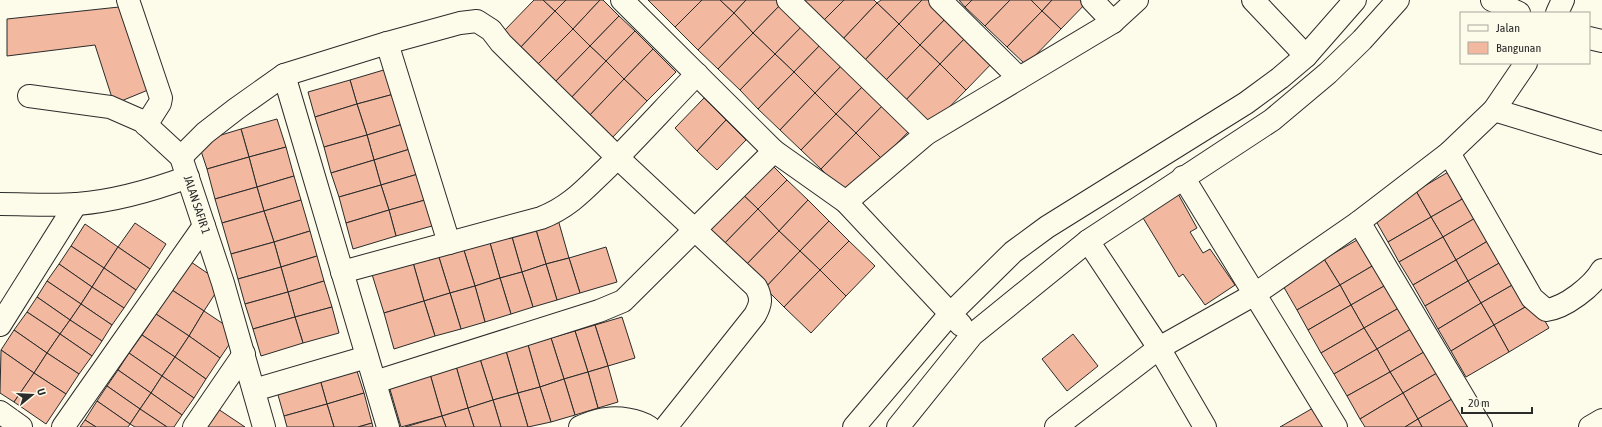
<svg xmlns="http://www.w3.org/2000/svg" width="1602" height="427" font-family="'Asap Condensed',sans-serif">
  <rect width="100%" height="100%" fill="#fdfbea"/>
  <g fill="#f2b8a0" stroke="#2b2b2b">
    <path d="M 534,0 L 543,0 L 555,11 L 520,48 L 503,32 Z"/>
    <path d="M 543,0 L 566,0 L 555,11 Z"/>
    <path d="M 566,0 L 600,0 L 573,29 L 555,11 Z"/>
    <path d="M 600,0 L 603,0 L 619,16 L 590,46 L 573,29 Z"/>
    <path d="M 648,0 L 702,0 L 675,27 Z"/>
    <path d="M 702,0 L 720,0 L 734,13 L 698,50 L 675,27 Z"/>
    <path d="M 720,0 L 746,0 L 734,13 Z"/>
    <path d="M 746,0 L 779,0 L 782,3 L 753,33 L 734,13 Z"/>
    <path d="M 802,0 L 844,0 L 823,21 Z"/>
    <path d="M 844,0 L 874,0 L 877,3 L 842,40 L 823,21 Z"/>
    <path d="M 881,0 L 922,0 L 899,24 L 877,3 Z"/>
    <path d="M 922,0 L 934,0 L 949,15 L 920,45 L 899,24 Z"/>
    <path d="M 959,0 L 972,0 L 965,7 Z"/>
    <path d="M 972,0 L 1010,0 L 985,26 L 965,7 Z"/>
    <path d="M 1010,0 L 1031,0 L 1042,11 L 1007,47 L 985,26 Z"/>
    <path d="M 1031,0 L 1052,0 L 1042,11 Z"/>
    <path d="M 1052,0 L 1089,0 L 1061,29 L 1042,11 Z"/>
    <path d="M 782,3 L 804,24 L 775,54 L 753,33 Z"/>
    <path d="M 877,3 L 899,24 L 864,61 L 842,40 Z"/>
    <path d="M 119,7 L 148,90 L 114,104 L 95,45 L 7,56 L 7,19 Z"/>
    <path d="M 555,11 L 573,29 L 537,65 L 520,48 Z"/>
    <path d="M 1042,11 L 1061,29 L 1026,65 L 1007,47 Z"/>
    <path d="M 734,13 L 753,33 L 718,69 L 698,50 Z"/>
    <path d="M 949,15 L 969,34 L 940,64 L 920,45 Z"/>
    <path d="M 619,16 L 635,31 L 606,61 L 590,46 Z"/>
    <path d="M 804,24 L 823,42 L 794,72 L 775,54 Z"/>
    <path d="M 899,24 L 920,45 L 885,81 L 864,61 Z"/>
    <path d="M 573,29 L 590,46 L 555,82 L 537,65 Z"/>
    <path d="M 635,31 L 653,49 L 624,79 L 606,61 Z"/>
    <path d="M 753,33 L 775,54 L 740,90 L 718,69 Z"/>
    <path d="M 969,34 L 995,60 L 966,90 L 940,64 Z"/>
    <path d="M 823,42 L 844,63 L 815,93 L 794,72 Z"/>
    <path d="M 920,45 L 940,64 L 905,101 L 885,81 Z"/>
    <path d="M 590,46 L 606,61 L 571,98 L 555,82 Z"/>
    <path d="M 653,49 L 676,72 L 647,101 L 624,79 Z"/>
    <path d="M 775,54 L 794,72 L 758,109 L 740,90 Z"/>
    <path d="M 606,61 L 624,79 L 589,116 L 571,98 Z"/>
    <path d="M 844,63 L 865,84 L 836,114 L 815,93 Z"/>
    <path d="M 940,64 L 966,90 L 931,126 L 905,101 Z"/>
    <path d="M 387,69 L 394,94 L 357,104 L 350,80 Z"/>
    <path d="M 794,72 L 815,93 L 780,130 L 758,109 Z"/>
    <path d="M 624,79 L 647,101 L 612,138 L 589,116 Z"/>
    <path d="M 350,80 L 357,104 L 315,117 L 308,92 Z"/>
    <path d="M 865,84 L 885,103 L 856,133 L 836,114 Z"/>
    <path d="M 815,93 L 836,114 L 801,150 L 780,130 Z"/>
    <path d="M 394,94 L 403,124 L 367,135 L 357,104 Z"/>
    <path d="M 704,98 L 726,120 L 697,151 L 675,128 Z"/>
    <path d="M 885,103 L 911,129 L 882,159 L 856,133 Z"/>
    <path d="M 357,104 L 367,135 L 324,147 L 315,117 Z"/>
    <path d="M 836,114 L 856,133 L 821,169 L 801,150 Z"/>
    <path d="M 277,119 L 286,147 L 249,157 L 241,129 Z"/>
    <path d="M 726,120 L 746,140 L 717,170 L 697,151 Z"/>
    <path d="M 403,124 L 410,149 L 374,160 L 367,135 Z"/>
    <path d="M 241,129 L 249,157 L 207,169 L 198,142 Z"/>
    <path d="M 856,133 L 882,159 L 847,195 L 821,169 Z"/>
    <path d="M 367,135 L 374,160 L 331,173 L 324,147 Z"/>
    <path d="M 286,147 L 294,176 L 257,187 L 249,157 Z"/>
    <path d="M 410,149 L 418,174 L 381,185 L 374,160 Z"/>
    <path d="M 249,157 L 257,187 L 215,199 L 207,169 Z"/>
    <path d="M 374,160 L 381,185 L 339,197 L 331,173 Z"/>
    <path d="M 768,161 L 787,180 L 758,209 L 739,191 Z"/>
    <path d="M 1455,168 L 1471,194 L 1431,217 L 1416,191 Z"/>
    <path d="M 418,174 L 425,200 L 389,210 L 381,185 Z"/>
    <path d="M 294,176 L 301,200 L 264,211 L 257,187 Z"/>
    <path d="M 787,180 L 808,200 L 779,231 L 758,209 Z"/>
    <path d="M 381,185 L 389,210 L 346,223 L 339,197 Z"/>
    <path d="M 257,187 L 264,211 L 222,223 L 215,199 Z"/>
    <path d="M 739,191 L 758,209 L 722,246 L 704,228 Z"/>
    <path d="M 1416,191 L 1431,217 L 1388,242 L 1373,216 Z"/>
    <path d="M 1177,192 L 1197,228 L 1190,232 L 1203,253 L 1210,249 L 1235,285 L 1205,305 L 1183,274 L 1179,277 L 1140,213 Z"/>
    <path d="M 1471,194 L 1482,214 L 1443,237 L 1431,217 Z"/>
    <path d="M 301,200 L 310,231 L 274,242 L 264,211 Z"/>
    <path d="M 425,200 L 432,226 L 396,236 L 389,210 Z"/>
    <path d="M 808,200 L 829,221 L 800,251 L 779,231 Z"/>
    <path d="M 758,209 L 779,231 L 744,267 L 722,246 Z"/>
    <path d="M 389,210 L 396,236 L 353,249 L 346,223 Z"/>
    <path d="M 264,211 L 274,242 L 231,254 L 222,223 Z"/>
    <path d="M 1482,214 L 1496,236 L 1456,260 L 1443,237 Z"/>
    <path d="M 557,216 L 569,258 L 546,264 L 534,223 Z"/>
    <path d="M 1431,217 L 1443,237 L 1399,262 L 1388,242 Z"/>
    <path d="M 829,221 L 849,241 L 820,270 L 800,251 Z"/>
    <path d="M 135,223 L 166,244 L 150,269 L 118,247 Z"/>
    <path d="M 534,223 L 546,264 L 522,272 L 510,230 Z"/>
    <path d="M 85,224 L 118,247 L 104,268 L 71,246 Z"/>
    <path d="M 510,230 L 522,272 L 500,278 L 488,236 Z"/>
    <path d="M 310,231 L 317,256 L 281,267 L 274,242 Z"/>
    <path d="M 779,231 L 800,251 L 765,288 L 744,267 Z"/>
    <path d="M 488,236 L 500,278 L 475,286 L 462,244 Z"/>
    <path d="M 1364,236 L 1379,262 L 1340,285 L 1324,259 Z"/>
    <path d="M 1496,236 L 1508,258 L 1468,281 L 1456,260 Z"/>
    <path d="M 1443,237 L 1456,260 L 1413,285 L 1399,262 Z"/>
    <path d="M 849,241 L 875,266 L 846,296 L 820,270 Z"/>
    <path d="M 274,242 L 281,267 L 238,279 L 231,254 Z"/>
    <path d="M 462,244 L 475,286 L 450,293 L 437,251 Z"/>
    <path d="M 71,246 L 104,268 L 92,287 L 59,264 Z"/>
    <path d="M 118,247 L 150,269 L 136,290 L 104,268 Z"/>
    <path d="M 606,247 L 617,282 L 580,293 L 569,258 Z"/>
    <path d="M 437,251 L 450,293 L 424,301 L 412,259 Z"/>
    <path d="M 800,251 L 820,270 L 784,307 L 765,288 Z"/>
    <path d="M 317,256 L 324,281 L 288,292 L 281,267 Z"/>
    <path d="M 569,258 L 580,293 L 557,300 L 546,264 Z"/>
    <path d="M 1508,258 L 1521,280 L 1481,303 L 1468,281 Z"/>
    <path d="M 412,259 L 424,301 L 384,313 L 371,271 Z"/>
    <path d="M 1324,259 L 1340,285 L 1297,310 L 1282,284 Z"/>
    <path d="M 1456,260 L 1468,281 L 1425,306 L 1413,285 Z"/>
    <path d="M 191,262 L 222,283 L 204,311 L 172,290 Z"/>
    <path d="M 1379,262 L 1391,282 L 1351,305 L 1340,285 Z"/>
    <path d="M 59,264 L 92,287 L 81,304 L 47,281 Z"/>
    <path d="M 546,264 L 557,300 L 533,307 L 522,272 Z"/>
    <path d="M 281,267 L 288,292 L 245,304 L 238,279 Z"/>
    <path d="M 104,268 L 136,290 L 124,308 L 92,287 Z"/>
    <path d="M 820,270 L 846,296 L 811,333 L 784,307 Z"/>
    <path d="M 522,272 L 533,307 L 511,314 L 500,278 Z"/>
    <path d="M 500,278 L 511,314 L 485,322 L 475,286 Z"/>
    <path d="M 1521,280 L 1534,302 L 1494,325 L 1481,303 Z"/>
    <path d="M 47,281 L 81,304 L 70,320 L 37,297 Z"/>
    <path d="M 324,281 L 332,307 L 295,317 L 288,292 Z"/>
    <path d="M 1468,281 L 1481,303 L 1438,329 L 1425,306 Z"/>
    <path d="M 1391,282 L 1404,305 L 1364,328 L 1351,305 Z"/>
    <path d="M 1340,285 L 1351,305 L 1308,330 L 1297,310 Z"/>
    <path d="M 475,286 L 485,322 L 461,329 L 450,293 Z"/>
    <path d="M 92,287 L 124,308 L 112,325 L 81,304 Z"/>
    <path d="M 172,290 L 204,311 L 189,336 L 156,314 Z"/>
    <path d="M 288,292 L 295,317 L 253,329 L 245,304 Z"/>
    <path d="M 450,293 L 461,329 L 435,336 L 424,301 Z"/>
    <path d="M 37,297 L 70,320 L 60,334 L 27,312 Z"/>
    <path d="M 424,301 L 435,336 L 394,349 L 384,313 Z"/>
    <path d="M 1534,302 L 1549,328 L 1509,352 L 1494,325 Z"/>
    <path d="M 1481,303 L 1494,325 L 1451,351 L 1438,329 Z"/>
    <path d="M 81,304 L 112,325 L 102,341 L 70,320 Z"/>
    <path d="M 1351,305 L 1364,328 L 1321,353 L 1308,330 Z"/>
    <path d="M 1404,305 L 1416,326 L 1377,349 L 1364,328 Z"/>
    <path d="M 332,307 L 339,333 L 303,343 L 295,317 Z"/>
    <path d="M 204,311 L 237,333 L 220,358 L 189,336 Z"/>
    <path d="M 27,312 L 60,334 L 47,353 L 14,330 Z"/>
    <path d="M 156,314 L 189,336 L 175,357 L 142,335 Z"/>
    <path d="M 295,317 L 303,343 L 261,356 L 253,329 Z"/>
    <path d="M 622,317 L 635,358 L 608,366 L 595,325 Z"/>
    <path d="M 70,320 L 102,341 L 92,356 L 60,334 Z"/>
    <path d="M 595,325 L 608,366 L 588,372 L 575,331 Z"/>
    <path d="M 1494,325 L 1509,352 L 1466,377 L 1451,351 Z"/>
    <path d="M 1416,326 L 1429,349 L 1390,372 L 1377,349 Z"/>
    <path d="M 1364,328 L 1377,349 L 1334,374 L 1321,353 Z"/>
    <path d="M 14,330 L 47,353 L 34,373 L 1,350 Z"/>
    <path d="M 575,331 L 588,372 L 564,379 L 551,338 Z"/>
    <path d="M 60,334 L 92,356 L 79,374 L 47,353 Z"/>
    <path d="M 1073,334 L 1098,366 L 1067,391 L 1042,359 Z"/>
    <path d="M 142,335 L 175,357 L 162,376 L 129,353 Z"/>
    <path d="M 189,336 L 220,358 L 206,379 L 175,357 Z"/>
    <path d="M 551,338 L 564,379 L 540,387 L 528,345 Z"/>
    <path d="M 528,345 L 540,387 L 518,393 L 506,351 Z"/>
    <path d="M 1377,349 L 1390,372 L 1347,396 L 1334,374 Z"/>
    <path d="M 1429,349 L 1442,370 L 1403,393 L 1390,372 Z"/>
    <path d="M 1,350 L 34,373 L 14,402 L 0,393 Z"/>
    <path d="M 506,351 L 518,393 L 493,400 L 480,359 Z"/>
    <path d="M 47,353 L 79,374 L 66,394 L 34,373 Z"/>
    <path d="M 129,353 L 162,376 L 151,393 L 118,370 Z"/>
    <path d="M 175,357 L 206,379 L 194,398 L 162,376 Z"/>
    <path d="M 480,359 L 493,400 L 468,408 L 456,366 Z"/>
    <path d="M 355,365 L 364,393 L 327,404 L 319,376 Z"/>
    <path d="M 456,366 L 468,408 L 442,416 L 430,374 Z"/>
    <path d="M 608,366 L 618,402 L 598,408 L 588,372 Z"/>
    <path d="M 118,370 L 151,393 L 140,409 L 107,386 Z"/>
    <path d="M 1442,370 L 1457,396 L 1418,419 L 1403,393 Z"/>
    <path d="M 588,372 L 598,408 L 575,415 L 564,379 Z"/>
    <path d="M 1390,372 L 1403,393 L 1360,419 L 1347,396 Z"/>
    <path d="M 34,373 L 66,394 L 46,424 L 14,402 Z"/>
    <path d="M 430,374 L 442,416 L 401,427 L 389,386 Z"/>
    <path d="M 162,376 L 194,398 L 182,415 L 151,393 Z"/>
    <path d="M 319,376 L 327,404 L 284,416 L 276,388 Z"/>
    <path d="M 564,379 L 575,415 L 551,422 L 540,387 Z"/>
    <path d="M 107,386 L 140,409 L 130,424 L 97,401 Z"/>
    <path d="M 540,387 L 551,422 L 528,427 L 518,393 Z"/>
    <path d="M 151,393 L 182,415 L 174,427 L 167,427 L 140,409 Z"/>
    <path d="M 364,393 L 372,423 L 358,427 L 334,427 L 327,404 Z"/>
    <path d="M 518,393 L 528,427 L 501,427 L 493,400 Z"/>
    <path d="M 1403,393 L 1418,419 L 1405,427 L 1365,427 L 1360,419 Z"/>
    <path d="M 1457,396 L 1473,424 L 1467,427 L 1422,427 L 1418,419 Z"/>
    <path d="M 493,400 L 501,427 L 474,427 L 468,408 Z"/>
    <path d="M 97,401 L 130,424 L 128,427 L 96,427 L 85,420 Z"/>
    <path d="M 327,404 L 334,427 L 287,427 L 284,416 Z"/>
    <path d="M 1320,404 L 1333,427 L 1280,427 Z"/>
    <path d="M 468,408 L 474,427 L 446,427 L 442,416 Z"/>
    <path d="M 140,409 L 167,427 L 135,427 L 130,424 Z"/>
    <path d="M 218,409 L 245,427 L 206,427 Z"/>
    <path d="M 442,416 L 446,427 L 405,427 Z"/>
    <path d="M 1418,419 L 1422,427 L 1405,427 Z"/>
    <path d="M 85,420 L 96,427 L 80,427 Z"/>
    <path d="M 372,423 L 373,427 L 358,427 Z"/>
  </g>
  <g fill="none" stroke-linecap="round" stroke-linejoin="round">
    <defs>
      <g id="minor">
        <path d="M 128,0 L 161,98 L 160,103 L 146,125"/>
        <path d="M 622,0 L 774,151 L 846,202 L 961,325"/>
        <path d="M 788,0 L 926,134"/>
        <path d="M 940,0 L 1019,78"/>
        <path d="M 1092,0 L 1113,22"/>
        <path d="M 1253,0 L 1306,56"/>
        <path d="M 1492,0 L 1519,13"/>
        <path d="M 1557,13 L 1563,0"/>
        <path d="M 1589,38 L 1602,41"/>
        <path d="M 387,43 L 449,243"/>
        <path d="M 284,75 L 388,427"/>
        <path id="s1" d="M 29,96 L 110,107 L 142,121 L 181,157 L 223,283 L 264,427"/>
        <path d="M 1494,110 L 1602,143"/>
        <path d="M 1449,153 L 1532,298 L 1546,310 C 1565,308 1593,286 1602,270"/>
        <path d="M 181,157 L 205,133 L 236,109 L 284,75 L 387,43 L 460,23 L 477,21 L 491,30 L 501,43 L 617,157 L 756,287 C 762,298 761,304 755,315 L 666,427"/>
        <path d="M 1183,177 L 1336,427"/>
        <path d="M 846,202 L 926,134 L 1113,22 L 1137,0"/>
        <path d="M 0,204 C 26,204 52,206 77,204 C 114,201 153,190 188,177"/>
        <path d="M 1359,222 L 1481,427"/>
        <path d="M 1088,241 L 1159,348 L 1205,427"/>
        <path d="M 342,272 L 541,218 C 570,207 586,188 608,167 C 638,137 667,105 697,74"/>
        <path d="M 0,325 L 76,204"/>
        <path d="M 375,382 L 599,311 L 623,301 L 774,151"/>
        <path d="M 254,390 L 367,357"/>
        <path d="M 0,412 L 21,427"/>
        <path d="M 63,427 L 204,226"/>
        <path d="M 194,427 L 244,354"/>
        <path d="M 580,427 C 588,424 598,419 606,419 C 619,417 638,420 649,427"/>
        <path d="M 854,427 L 950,314 L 1013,252 L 1047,227 L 1246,103 L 1280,78 L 1306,56 L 1355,0"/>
        <path d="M 898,427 L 972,335 L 1088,241 L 1272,120 L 1328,73 L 1362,40 L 1398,0"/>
        <path d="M 1056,427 L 1159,348 L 1255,294 L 1359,222 L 1449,153 L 1494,110 L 1526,63"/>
        <path d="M 1590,427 L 1602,420"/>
      </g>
    </defs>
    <use href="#minor" stroke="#2b2b2b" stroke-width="24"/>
    <use href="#minor" stroke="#fdfbea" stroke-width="22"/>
  </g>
  <g text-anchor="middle" stroke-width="3" stroke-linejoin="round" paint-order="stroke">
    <g font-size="12" fill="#2b2b2b" stroke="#fdfbea">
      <text dy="4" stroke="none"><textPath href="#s1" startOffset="220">JALAN SAFIR 1</textPath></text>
    </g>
  </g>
  <rect x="1460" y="12" width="130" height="52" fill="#fdfbea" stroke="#a9a89e"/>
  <rect x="1468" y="25" width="20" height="6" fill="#fdfbea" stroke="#a9a89e"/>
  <text x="1496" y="32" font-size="12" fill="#2b2b2b">Jalan</text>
  <rect x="1468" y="42" width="20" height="12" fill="#f2b8a0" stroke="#a9a89e"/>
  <text x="1496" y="52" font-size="12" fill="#2b2b2b">Bangunan</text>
  <g transform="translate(32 395) rotate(72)" stroke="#fdfbea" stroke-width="3" paint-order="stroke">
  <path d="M0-3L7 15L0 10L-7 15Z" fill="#2b2b2b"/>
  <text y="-6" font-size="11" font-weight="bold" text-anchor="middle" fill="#2b2b2b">U</text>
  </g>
  <path d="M1462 407v6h70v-6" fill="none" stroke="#2b2b2b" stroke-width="2"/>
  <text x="1468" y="407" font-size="12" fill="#2b2b2b" stroke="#fdfbea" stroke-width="3" paint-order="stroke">20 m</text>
</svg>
